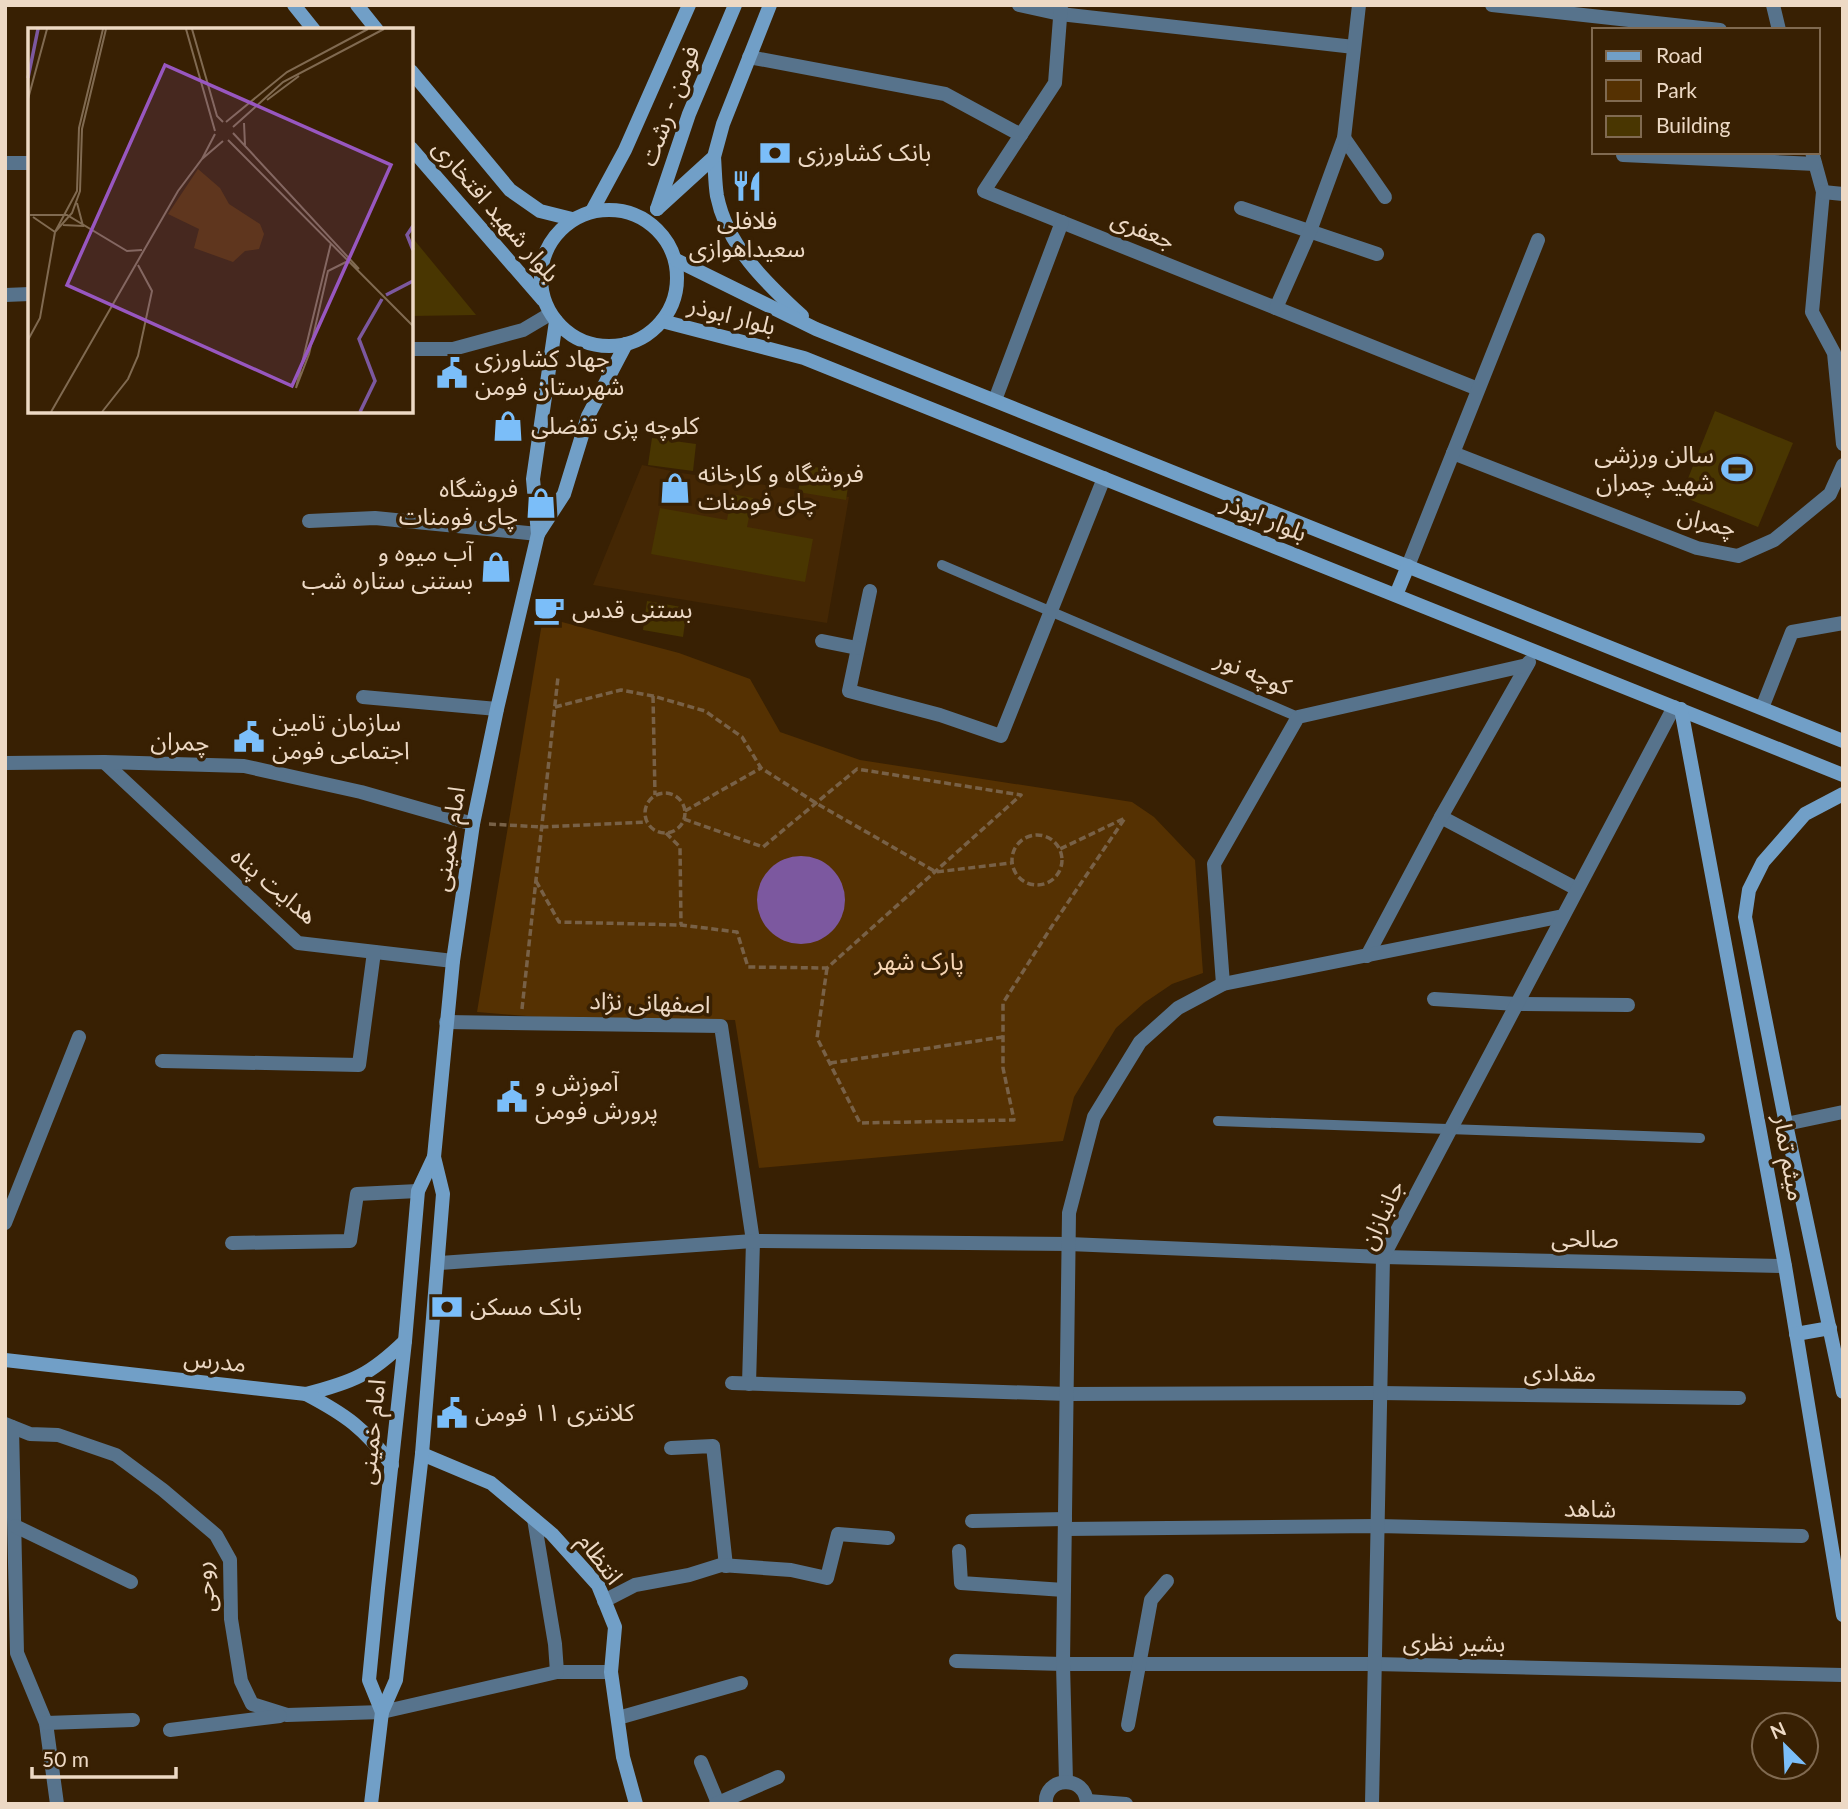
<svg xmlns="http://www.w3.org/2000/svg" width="1848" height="1809" font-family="Lato,'Noto Sans Arabic',sans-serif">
  <rect width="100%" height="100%" fill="#382003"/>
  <path fill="#442704" d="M 642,465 L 681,473 L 849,497 L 827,623 L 593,585 Z"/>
  <path fill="#553102" d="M 543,617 L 679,653 L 750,679 L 780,732 L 860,760 L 1132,802 L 1154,817 L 1195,860 L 1203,973 L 1172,984 L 1144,1003 L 1116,1028 L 1074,1097 L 1063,1141 L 759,1168 L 735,1020 L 564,1019 L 477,1012 Z"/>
  <circle fill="#7c589f" cx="801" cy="900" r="44"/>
  <g fill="#493601">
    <path d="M 411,236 L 476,315 L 411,316 Z"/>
    <path d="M 1715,411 L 1793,443 L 1758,527 L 1681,496 Z"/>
    <path d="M 652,438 L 696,444 L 693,471 L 648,465 Z"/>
    <path d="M 803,465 L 850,473 L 846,500 L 798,492 Z"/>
    <path d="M 732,494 L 753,498 L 747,527 L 813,539 L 805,582 L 651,554 L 660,508 L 727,520 Z"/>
    <path d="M 647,601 L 687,608 L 683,637 L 643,630 Z"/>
  </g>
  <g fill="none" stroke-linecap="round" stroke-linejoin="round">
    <g stroke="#786147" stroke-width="3.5" stroke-dasharray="7 3.5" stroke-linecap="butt">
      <path d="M 653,696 L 655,795"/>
      <path d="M 555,707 L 621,690 L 653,696 L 705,711 L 742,737 L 761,768 L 816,803 L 936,872 L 1011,863"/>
      <circle cx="665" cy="813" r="20"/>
      <path d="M 685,811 L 761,768"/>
      <path d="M 489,824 L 542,827 L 647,822"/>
      <path d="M 666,833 L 680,847 L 681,925"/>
      <circle cx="1037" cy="860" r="25"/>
      <path d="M 536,881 L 559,922 L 681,925 L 737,932 L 748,967 L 827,968 L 1021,795 L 857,769 L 763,847 L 684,819"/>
      <path d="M 827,968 L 817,1038 L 860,1123 L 1014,1120 L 1003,1068 L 1003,1003 L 1052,926 L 1125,818 L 1060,849"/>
      <path d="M 522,1009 L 558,677"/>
      <path d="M 830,1063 L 1003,1037"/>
    </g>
    <g stroke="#57738c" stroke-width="10">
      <path d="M 942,565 L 1298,717"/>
      <path d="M 1218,1121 L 1700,1138"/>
    </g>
    <g stroke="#57738c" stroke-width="14">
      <path d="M 1019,5 L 1060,14 L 1354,47"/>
      <path d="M 1061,5 L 1055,83 L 984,191 L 1478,389"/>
      <path d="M 1492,5 L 1720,30"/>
      <path d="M 1773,5 L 1779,30"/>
      <path d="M 749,57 L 945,94 L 1021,135"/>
      <path d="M 1344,138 L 1385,197"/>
      <path d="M 1812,152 L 1823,192 L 1812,312 L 1834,353 L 1843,444"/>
      <path d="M 1623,155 L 1815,164"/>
      <path d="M 5,163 L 30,163"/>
      <path d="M 1823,192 L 1843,194"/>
      <path d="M 1241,208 L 1377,254"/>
      <path d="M 5,295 L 30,294"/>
      <path d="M 1276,308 L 1310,231 L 1344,138 L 1359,5"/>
      <path d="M 411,349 L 453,349 L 523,330 L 550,314"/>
      <path d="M 995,400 L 1062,222"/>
      <path d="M 1453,453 L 1697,548 L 1738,556 L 1774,540 L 1830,494 L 1843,465"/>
      <path d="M 309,521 L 375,518 L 538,534"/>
      <path d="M 1408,566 L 1538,240"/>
      <path d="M 870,591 L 849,691 L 940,715 L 1001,736 L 1104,478"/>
      <path d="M 822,641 L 857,648"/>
      <path d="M 363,697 L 497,709"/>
      <path d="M 1762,708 L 1792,632 L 1843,623"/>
      <path d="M 104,762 L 298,943 L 453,961"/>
      <path d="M 5,763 L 104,762 L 244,766 L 361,792 L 473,824"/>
      <path d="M 1441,817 L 1577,889"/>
      <path d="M 1367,956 L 1441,817 L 1529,662"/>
      <path d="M 1223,984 L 1214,864 L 1298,717 L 1527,665"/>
      <path d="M 1434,999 L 1517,1004 L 1628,1005"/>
      <path d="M 446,1022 L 721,1026 L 753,1241 L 749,1384"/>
      <path d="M 162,1061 L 359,1065 L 374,952"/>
      <path d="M 1786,1124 L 1843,1112"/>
      <path d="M 5,1223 L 79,1037"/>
      <path d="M 232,1243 L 350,1241 L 357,1194 L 418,1191"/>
      <path d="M 440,1263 L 753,1241 L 1069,1244 L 1383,1257 L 1785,1266"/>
      <path d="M 732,1383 L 1067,1394 L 1380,1393 L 1739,1398"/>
      <path d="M 5,1424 L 30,1434 L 58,1435 L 116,1455 L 163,1490 L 216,1535 L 230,1560 L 231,1619 L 241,1681 L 252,1704 L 287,1715 L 382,1712 L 557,1672 L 611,1672"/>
      <path d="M 12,1427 L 17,1653 L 46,1723 L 57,1804"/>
      <path d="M 671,1448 L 713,1446 L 726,1566"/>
      <path d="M 534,1519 L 555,1644 L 557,1672"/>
      <path d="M 972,1521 L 1065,1519"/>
      <path d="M 15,1526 L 131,1582"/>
      <path d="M 1065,1529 L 1378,1526 L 1802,1536"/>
      <path d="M 959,1551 L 961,1583 L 1064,1590"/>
      <path d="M 604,1601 L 635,1585 L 689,1575 L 721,1565 L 791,1570 L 827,1578 L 838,1534 L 888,1538"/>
      <path d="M 956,1661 L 1063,1664 L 1375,1664 L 1843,1675"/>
      <path d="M 618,1718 L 741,1683"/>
      <path d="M 46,1723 L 133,1720"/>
      <path d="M 1128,1725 L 1151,1600 L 1167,1581"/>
      <path d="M 170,1730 L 280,1716"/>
      <path d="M 701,1762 L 718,1803"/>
      <path d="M 1066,1781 L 1063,1664 L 1069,1213 L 1094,1117 L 1140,1042 L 1178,1008 L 1223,984 L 1563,916"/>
      <path d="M 1088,1801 L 1126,1804"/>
      <path d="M 716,1804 L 778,1777"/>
      <path d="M 1046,1804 C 1043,1777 1086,1773 1087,1804"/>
      <path d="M 1372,1804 L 1383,1257 L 1674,707"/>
    </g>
    <g stroke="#719fc7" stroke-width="14">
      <path d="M 294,5 L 314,30"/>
      <path d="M 357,5 L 377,30"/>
      <path d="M 411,71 L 510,190 L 540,211 L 572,219"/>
      <path d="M 411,148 L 543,300"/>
      <path d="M 714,157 C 715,170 715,184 717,196 C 727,246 766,283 802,316"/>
      <path d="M 657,209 L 714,157 L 723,124 L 770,5"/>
      <path d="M 657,209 L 689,114 L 735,5"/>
      <circle cx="609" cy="278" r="68"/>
      <path d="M 592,211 L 625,150 L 689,5"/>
      <path d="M 676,260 L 816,329 L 1843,741"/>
      <path d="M 662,321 L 804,358 L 1843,775"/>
      <path d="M 538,534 L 564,494 L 588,416 L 626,344"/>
      <path d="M 1396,595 L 1408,566"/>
      <path d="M 1681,709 L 1785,1266 L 1843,1615"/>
      <path d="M 1843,794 L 1805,814 L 1763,862 L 1749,890 L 1745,917 L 1786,1124 L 1843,1392"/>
      <path d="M 1796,1334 L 1830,1328"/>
      <path d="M 5,1360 L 306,1394 C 353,1382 370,1375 405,1341"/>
      <path d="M 306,1394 C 346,1415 364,1428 392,1465"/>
      <path d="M 422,1454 L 491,1483 L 552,1534 L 598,1585 L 615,1627 L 611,1672 L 623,1757 L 636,1804"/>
      <path d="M 382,1712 L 369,1680 L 378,1588 L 405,1341 L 418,1191 L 434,1157"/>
      <path d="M 371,1804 L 382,1712 L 396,1680 L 422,1454 L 443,1194 L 434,1157 L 453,961 L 473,824 L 497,709 L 538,534 L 533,479 L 556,321"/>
    </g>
  </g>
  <defs>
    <symbol id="bank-bare" viewBox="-9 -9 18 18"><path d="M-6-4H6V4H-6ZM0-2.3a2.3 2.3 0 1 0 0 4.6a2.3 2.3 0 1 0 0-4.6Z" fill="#7bbef9" stroke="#382003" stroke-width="2.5" paint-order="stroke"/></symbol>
    <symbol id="restaurant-bare" viewBox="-9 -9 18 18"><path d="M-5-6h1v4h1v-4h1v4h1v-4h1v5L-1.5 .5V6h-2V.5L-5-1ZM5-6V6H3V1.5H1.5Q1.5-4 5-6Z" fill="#7bbef9" stroke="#382003" stroke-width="2.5" paint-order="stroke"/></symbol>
    <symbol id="civic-bare" viewBox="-9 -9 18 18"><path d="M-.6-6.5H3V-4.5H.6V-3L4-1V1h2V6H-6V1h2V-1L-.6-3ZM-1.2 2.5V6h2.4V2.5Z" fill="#7bbef9" stroke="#382003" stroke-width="2.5" paint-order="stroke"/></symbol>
    <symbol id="shop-bare" viewBox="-9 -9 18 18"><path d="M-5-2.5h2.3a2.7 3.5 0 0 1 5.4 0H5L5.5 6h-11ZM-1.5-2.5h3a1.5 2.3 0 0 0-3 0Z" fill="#7bbef9" stroke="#382003" stroke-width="2.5" paint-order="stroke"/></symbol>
    <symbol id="stadium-bare" viewBox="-9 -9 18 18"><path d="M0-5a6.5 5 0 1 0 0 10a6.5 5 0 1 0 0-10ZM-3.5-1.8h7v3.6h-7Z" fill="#7bbef9" stroke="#382003" stroke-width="2.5" paint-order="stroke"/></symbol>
    <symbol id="cafe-bare" viewBox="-9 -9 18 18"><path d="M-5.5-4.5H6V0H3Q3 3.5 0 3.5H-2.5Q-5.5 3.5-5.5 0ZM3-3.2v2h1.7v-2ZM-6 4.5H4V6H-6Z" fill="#7bbef9" stroke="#382003" stroke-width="2.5" paint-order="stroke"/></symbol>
  </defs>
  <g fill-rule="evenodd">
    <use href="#bank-bare" x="753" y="131" width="44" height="44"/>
    <use href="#restaurant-bare" x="725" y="164" width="44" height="44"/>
    <use href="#civic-bare" x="430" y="351" width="44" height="44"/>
    <use href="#shop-bare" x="486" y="404" width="44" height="44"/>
    <use href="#stadium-bare" x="1715" y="447" width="44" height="44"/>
    <use href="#shop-bare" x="653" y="466" width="44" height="44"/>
    <use href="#shop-bare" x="519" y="481" width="44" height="44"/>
    <use href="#shop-bare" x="474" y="545" width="44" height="44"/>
    <use href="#cafe-bare" x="527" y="588" width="44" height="44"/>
    <use href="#civic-bare" x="227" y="715" width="44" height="44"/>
    <use href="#civic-bare" x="490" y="1075" width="44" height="44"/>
    <use href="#bank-bare" x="425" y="1285" width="44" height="44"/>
    <use href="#civic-bare" x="430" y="1391" width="44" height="44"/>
  </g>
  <g text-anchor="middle" stroke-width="7" stroke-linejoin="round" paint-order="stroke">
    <g font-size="24" fill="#edd9c5" stroke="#382003">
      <text transform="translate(670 106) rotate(-69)" y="8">فومن - رشت</text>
      <text transform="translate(496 211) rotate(49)" y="8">بلوار شهید افتخاری</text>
      <text transform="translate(1143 230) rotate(22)" y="8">جعفری</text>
      <text transform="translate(732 316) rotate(15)" y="8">بلوار ابوذر</text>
      <text transform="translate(1264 518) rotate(22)" y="8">بلوار ابوذر</text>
      <text transform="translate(1707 522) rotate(14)" y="8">چمران</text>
      <text transform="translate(1253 673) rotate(23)" y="8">کوچه نور</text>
      <text transform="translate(180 742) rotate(2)" y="8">چمران</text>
      <text transform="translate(449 839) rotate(-81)" y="8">امام خمینی</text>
      <text transform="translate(274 886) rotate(40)" y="8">هدایت پناه</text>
      <text transform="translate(650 1003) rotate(2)" y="8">اصفهانی نژاد</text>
      <text transform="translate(1789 1158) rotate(80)" y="8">میثم تمار</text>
      <text transform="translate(1382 1215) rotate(-65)" y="8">جانبازان</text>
      <text transform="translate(1585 1239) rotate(1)" y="8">صالحی</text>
      <text transform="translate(215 1361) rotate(6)" y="8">مدرس</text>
      <text transform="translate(1560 1373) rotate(1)" y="8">مقدادی</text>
      <text transform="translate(372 1432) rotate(-84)" y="8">امام خمینی</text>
      <text transform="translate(1590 1509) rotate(1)" y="8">شاهد</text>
      <text transform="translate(600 1559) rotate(53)" y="8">انتظام</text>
      <text transform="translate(205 1587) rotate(-96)" y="8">روحی</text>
      <text transform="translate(1454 1643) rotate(1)" y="8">بشیر نظری</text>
    </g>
    <g font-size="24" fill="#edd9c5" stroke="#382003" text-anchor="start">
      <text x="798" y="161">بانک کشاورزی</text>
      <text x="747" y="229" text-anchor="middle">فلافلی<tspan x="747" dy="28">سعیداهوازی</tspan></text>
      <text x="475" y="367">جهاد کشاورزی<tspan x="475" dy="28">شهرستان فومن</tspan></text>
      <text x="531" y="434">کلوچه پزی تفضلی</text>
      <text x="1714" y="463" text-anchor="end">سالن ورزشی<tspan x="1714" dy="28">شهید چمران</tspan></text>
      <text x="698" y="482">فروشگاه و کارخانه<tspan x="698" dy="28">چای فومنات</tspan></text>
      <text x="518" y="497" text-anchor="end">فروشگاه<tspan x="518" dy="28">چای فومنات</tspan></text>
      <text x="473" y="561" text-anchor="end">آب میوه و<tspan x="473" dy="28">بستنی ستاره شب</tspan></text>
      <text x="572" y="618">بستنی قدس</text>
      <text x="272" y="731">سازمان تامین<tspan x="272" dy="28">اجتماعی فومن</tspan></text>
      <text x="535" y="1091">آموزش و<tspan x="535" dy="28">پرورش فومن</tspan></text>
      <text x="470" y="1315">بانک مسکن</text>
      <text x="475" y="1421">کلانتری ۱۱ فومن</text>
    </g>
    <g font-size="24" fill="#f6d5b4" stroke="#382003">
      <text x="919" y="970">پارک شهر</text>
    </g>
  </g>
  <g transform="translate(28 28)">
    <rect width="385" height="385" fill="#382003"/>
    <path d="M 170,141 L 192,160 L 201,176 L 232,196 L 236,206 L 231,221 L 217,223 L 205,234 L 166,220 L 171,201 L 140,186 Z" fill="#553102"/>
    <path fill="none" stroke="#7c589f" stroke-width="3.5" d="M 0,50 L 10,1M 385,198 L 379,207 L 385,222M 358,267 L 385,253M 332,384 L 347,353 L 331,311 L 354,271"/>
    <path fill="none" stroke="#806a51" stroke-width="2" d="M 75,1 L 51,100 L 49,163 L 27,204 L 44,185 L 52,163 L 54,101 L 78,1M 158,1 L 187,103M 164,1 L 189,88 L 195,94M 0,71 L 19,1M 239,72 L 271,48M 198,94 L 259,44 L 340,1M 216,95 L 217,117M 205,99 L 255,54 L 356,1M 205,105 L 331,241M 200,112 L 385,298M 174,131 L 187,106M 2,187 L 39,187 L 99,223 L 114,222M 5,189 L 27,204M 35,197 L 55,198 L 49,175M 0,312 L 12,290 L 27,204M 268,360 L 303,215M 268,360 L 281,326 L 300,243 L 320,233M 23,384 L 150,163 L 174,131 L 195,113M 74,384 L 100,351 L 110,328 L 124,263 L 110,237"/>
    <path fill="#9857c0" fill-opacity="0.15" stroke="#9857c0" stroke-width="3.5" d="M 137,37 L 363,137 L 264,358 L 39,257 Z"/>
    <rect width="385" height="385" fill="none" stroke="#edd9c5" stroke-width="3.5"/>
  </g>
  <rect width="1848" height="1809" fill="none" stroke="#edd9c5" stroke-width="14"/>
  <rect x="1592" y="28" width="228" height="126" fill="#382003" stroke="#806a51" stroke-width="2"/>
  <rect x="1606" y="51" width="35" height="10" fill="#719fc7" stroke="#806a51" stroke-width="2"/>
  <text x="1656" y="63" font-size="21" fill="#edd9c5">Road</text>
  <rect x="1606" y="80" width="35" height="21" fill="#553102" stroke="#806a51" stroke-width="2"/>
  <text x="1656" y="98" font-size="21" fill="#edd9c5">Park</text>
  <rect x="1606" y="116" width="35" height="21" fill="#493601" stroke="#806a51" stroke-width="2"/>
  <text x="1656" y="133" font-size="21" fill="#edd9c5">Building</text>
  <g transform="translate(1785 1746) rotate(336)"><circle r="33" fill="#382003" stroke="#806a51" stroke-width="2"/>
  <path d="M0-5L12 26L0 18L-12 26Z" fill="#7bbef9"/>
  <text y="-10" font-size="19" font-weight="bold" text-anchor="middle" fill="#edd9c5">N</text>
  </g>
  <path d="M32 1767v10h144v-10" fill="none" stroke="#edd9c5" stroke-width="3.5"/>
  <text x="42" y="1767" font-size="21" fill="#edd9c5" stroke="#382003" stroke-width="5" paint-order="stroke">50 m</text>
</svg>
